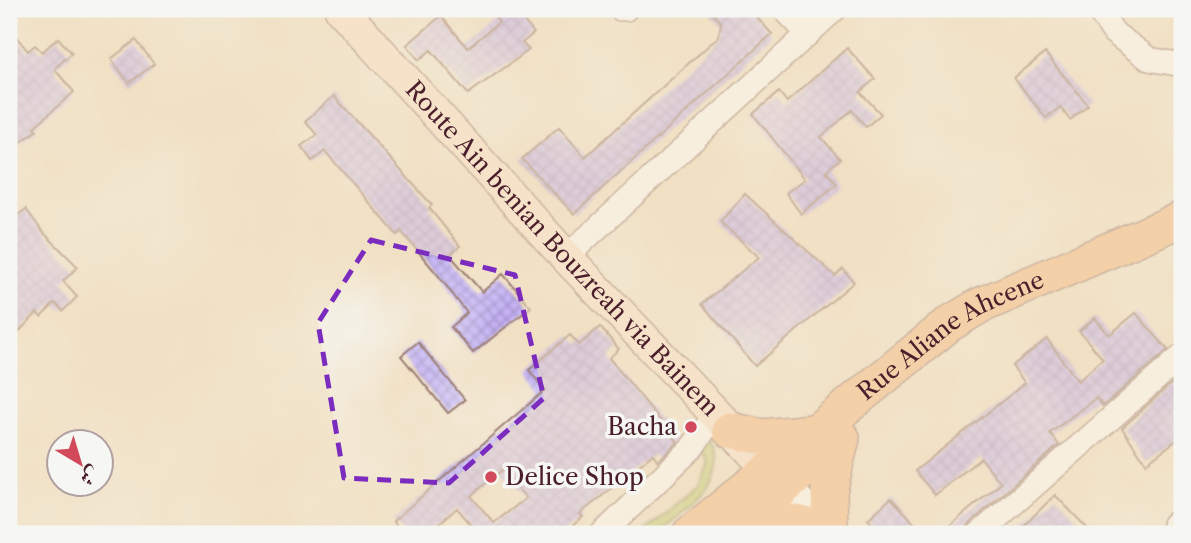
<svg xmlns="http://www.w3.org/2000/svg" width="1191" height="543" font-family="'Libre Caslon Text',Amiri,serif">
  <defs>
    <pattern id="building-cross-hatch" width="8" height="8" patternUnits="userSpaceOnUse" patternTransform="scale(1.75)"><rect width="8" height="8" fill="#c5b3f5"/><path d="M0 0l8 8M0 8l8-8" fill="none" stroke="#a291c7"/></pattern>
  </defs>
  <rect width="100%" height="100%" fill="#f6f6f2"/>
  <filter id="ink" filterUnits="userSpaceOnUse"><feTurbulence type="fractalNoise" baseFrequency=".0143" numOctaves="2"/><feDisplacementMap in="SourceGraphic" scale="14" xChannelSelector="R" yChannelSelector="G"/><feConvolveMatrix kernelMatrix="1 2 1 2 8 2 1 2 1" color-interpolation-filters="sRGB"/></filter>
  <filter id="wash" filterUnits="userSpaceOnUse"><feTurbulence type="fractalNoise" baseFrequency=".00686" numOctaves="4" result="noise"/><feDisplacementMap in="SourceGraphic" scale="28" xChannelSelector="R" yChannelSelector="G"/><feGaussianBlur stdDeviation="1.57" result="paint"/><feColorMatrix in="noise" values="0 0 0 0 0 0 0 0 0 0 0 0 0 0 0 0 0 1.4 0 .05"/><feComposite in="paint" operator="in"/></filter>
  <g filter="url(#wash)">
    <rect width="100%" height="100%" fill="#f1e0c3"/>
    <path fill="#c2ce6f" stroke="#86764d" stroke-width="2" d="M 708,439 C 738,476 682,512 657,534 L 642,534 L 698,485 L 708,463 L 700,447 Z"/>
    <g id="blocks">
      <g fill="url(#building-cross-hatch)" fill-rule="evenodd">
        <path d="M 490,9 L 514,9 L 534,33 L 522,43 L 529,50 L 468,94 L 431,50 L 419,60 L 407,45 L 441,16 L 468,48 L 499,22 Z"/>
        <path d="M 709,9 L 749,9 L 772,34 L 574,214 L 522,159 L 559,127 L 585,157 L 719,36 L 721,23 Z"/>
        <path d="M 9,28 L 28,51 L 35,45 L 42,52 L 58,38 L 72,53 L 55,68 L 56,71 L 74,92 L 34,127 L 37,130 L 9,151 Z"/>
        <path d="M 136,40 L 154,64 L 129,83 L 111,59 Z"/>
        <path d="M 847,48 L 875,79 L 860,92 L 881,114 L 866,127 L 852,110 L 821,137 L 840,159 L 826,171 L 837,184 L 801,214 L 786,193 L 805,179 L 753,114 L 779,92 L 787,102 Z"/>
        <path d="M 1045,53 L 1088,105 L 1070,120 L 1060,107 L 1046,118 L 1014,78 Z"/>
        <path d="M 334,96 L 432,205 L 429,208 L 460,246 L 450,255 L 482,292 L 503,274 L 531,307 L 473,353 L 451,327 L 467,313 L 437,274 L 401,231 L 397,235 L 325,151 L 312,161 L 301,146 L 317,135 L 305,121 Z"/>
        <path d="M 745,194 L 835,276 L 843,269 L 854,282 L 755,366 L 702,304 L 759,257 L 720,222 Z"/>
        <path d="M 26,209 L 42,231 L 78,267 L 63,281 L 77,297 L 63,311 L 55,303 L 41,317 L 37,313 L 9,342 L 9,222 Z"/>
        <path d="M 1136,313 L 1168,350 L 1103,406 L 1096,398 L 1050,433 L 1059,445 L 970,523 L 965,534 L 940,534 L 1001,483 L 981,458 L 935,495 L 915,471 L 1025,383 L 1012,366 L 1047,339 L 1078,381 L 1103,359 L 1079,331 L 1095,318 L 1109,335 Z"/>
        <path d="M 600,327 L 619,349 L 609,358 L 678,442 L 658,461 L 653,454 L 580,514 L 583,517 L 562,534 L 479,534 L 457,508 L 427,534 L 404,534 L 393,521 L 545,390 L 529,370 L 570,335 L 579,345 ZM 502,470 L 526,498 L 494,523 L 471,496 Z"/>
        <path d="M 418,342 L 465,400 L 448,413 L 401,356 Z"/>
        <path d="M 1182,374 L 1182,436 L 1146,463 L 1122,428 Z"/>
        <path d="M 1055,495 L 1093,534 L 1015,534 Z"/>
        <path d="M 891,498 L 909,517 L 923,534 L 881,534 L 868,519 Z"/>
      </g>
    </g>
  </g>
  <g filter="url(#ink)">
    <use href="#blocks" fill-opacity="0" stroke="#9e8077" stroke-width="2"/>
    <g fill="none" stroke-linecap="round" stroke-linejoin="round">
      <defs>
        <g id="minor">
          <path d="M 621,9 L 626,9"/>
          <path d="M 784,9 L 808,34"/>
          <path d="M 1098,9 L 1114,33 L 1149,59 L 1182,65"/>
          <path d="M 566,257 L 835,9"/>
          <path d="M 785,486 L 795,492 L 832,532"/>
          <path d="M 1174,524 L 1182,533"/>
          <path d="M 602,534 L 691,449 L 715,415"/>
          <path d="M 979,534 L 1182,356"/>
        </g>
        <g id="secondary">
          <path id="s1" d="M 341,9 L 566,257 L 785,486"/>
        </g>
        <g id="primary">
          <path d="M 730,430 L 763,437 L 813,432"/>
          <path d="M 744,522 L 785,521 L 814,527"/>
          <path d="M 830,529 L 829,491 L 842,438"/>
          <path id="s2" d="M 690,534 L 949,324 L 979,306 L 1182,219"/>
          <path d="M 730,534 L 817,459"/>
        </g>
      </defs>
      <use href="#minor" stroke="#9e8077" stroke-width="26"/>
      <use href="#secondary" stroke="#9e8077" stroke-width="35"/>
      <use href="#primary" stroke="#9e8077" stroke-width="38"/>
      <use href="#minor" stroke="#fff" stroke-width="23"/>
      <use href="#secondary" stroke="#fce5d0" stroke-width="32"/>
      <use href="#primary" stroke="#f8bd89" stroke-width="35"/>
    </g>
  </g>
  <path d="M0 0H1191V543H0ZM 371,240 L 515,275 L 544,398 L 449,483 L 344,478 L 318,323 Z" fill="#f1e0c3" fill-opacity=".55" fill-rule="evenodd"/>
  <path fill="none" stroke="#7b2cbf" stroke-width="5" stroke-dasharray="14 9" stroke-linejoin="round" d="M 371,240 L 515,275 L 544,398 L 449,483 L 344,478 L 318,323 Z"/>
  <g fill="#d1495b" stroke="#f6f6f2" stroke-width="2.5">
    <circle cx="691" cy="427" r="7"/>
    <circle cx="491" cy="477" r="7"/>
  </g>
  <g text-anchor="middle" stroke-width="7" stroke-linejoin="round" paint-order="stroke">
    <g font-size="24" fill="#4a1f2b" stroke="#f6f6f2">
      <text dy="8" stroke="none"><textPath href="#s1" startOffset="326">Route Ain benian Bouzreah via Bainem</textPath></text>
      <text dy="8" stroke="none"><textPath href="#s2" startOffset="329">Rue Aliane Ahcene</textPath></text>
    </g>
    <g font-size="24" fill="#4a1f2b" stroke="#f6f6f2" text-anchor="end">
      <text x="677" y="435">Bacha</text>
      <text x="505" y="485" text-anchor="start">Delice Shop</text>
    </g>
  </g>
  <rect width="1191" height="543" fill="none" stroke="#f6f6f2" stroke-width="35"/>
  <g transform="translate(80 463) rotate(142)"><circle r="33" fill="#f6f6f2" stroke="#b1a0a2" stroke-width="2"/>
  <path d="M0-5L12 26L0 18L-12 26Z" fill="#d1495b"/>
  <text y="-10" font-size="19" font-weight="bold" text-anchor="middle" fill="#4a1f2b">ش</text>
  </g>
</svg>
